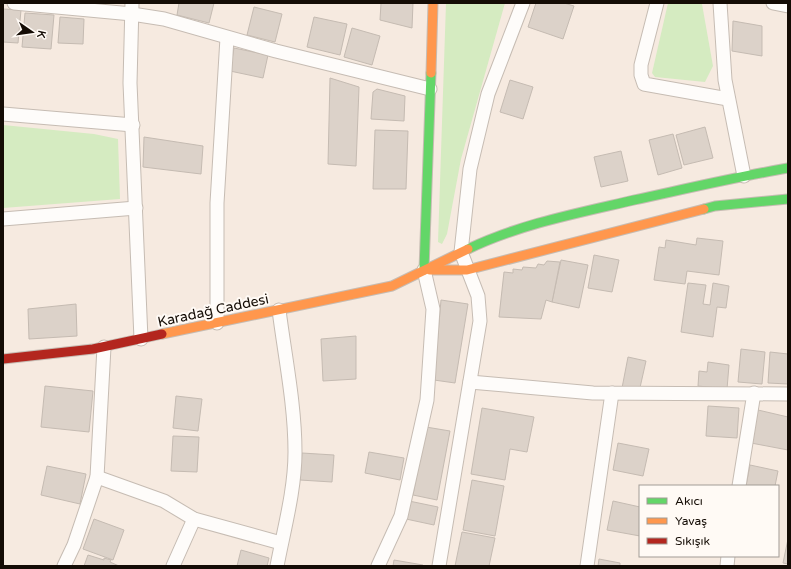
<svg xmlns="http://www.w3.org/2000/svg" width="791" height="569" font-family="'Varela Round',sans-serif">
  <rect width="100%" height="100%" fill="#f6eae0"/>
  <g fill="#d5ebc1">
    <path d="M 446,3 L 505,3 L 461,159 L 447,234 L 442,244 L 438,242 Z"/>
    <path d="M 668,3 L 702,4 L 713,66 L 705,82 L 655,77 L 652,73 Z"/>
    <path d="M 3,125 L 94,134 L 118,139 L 120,199 L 3,208 Z"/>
  </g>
  <g fill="#dcd2c9" stroke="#c5bbb2">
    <path d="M 179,3 L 214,3 L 209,23 L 177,15 Z"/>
    <path d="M 381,3 L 413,3 L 412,28 L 380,20 Z"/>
    <path d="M 536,3 L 564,3 L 574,6 L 563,39 L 528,27 Z"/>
    <path d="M 254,7 L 282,14 L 275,42 L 247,35 Z"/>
    <path d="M 3,9 L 21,10 L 18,43 L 3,42 Z"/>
    <path d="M 25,13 L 54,15 L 51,49 L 22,47 Z"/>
    <path d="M 60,17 L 84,19 L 83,44 L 58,43 Z"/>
    <path d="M 314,17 L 347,24 L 340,55 L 307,47 Z"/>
    <path d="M 733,21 L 762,26 L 762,56 L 732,51 Z"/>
    <path d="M 352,28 L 380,36 L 372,65 L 344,57 Z"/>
    <path d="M 234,48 L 268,55 L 263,78 L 230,71 Z"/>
    <path d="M 330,78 L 359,87 L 356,166 L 328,164 Z"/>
    <path d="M 510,80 L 533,87 L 523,119 L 500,112 Z"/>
    <path d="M 377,89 L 405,96 L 404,121 L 371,119 L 373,92 Z"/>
    <path d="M 705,127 L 713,158 L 684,165 L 676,135 Z"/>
    <path d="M 375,130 L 408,131 L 406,189 L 373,189 Z"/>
    <path d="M 673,134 L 682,168 L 658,175 L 649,140 Z"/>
    <path d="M 144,137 L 203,146 L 201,174 L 143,167 Z"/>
    <path d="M 621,151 L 628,181 L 601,187 L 594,157 Z"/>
    <path d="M 697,238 L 723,241 L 719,275 L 687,271 L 685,284 L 654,280 L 659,247 L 665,248 L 666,240 L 696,245 Z"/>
    <path d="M 594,255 L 619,260 L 612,292 L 588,288 Z"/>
    <path d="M 561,260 L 588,265 L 579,308 L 552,302 Z"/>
    <path d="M 547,261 L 560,262 L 552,302 L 546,300 L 541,319 L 499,317 L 504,272 L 513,273 L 513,269 L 522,270 L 523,267 L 536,268 L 538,264 L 544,265 Z"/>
    <path d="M 688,283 L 706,285 L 703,304 L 710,305 L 713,283 L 729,286 L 726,308 L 717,307 L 713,337 L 681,332 Z"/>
    <path d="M 441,300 L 468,304 L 455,383 L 434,380 Z"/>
    <path d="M 76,304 L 77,336 L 29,339 L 28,309 Z"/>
    <path d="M 356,336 L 356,379 L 323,381 L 321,339 Z"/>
    <path d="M 741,349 L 765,352 L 762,384 L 738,382 Z"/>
    <path d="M 770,352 L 788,354 L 788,384 L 768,383 Z"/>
    <path d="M 628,357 L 646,361 L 639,392 L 622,388 Z"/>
    <path d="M 708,362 L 729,365 L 727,389 L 698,386 L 699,371 L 707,372 Z"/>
    <path d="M 45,386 L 93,391 L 89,432 L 41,427 Z"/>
    <path d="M 176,396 L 202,399 L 198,431 L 173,428 Z"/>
    <path d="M 708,406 L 739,408 L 737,438 L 706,436 Z"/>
    <path d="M 482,408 L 534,417 L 527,452 L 510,449 L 505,480 L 471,474 Z"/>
    <path d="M 758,410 L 788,417 L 788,450 L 751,443 Z"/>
    <path d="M 426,427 L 450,431 L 437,500 L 413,495 Z"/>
    <path d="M 173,436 L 199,437 L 197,472 L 171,471 Z"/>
    <path d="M 618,443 L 649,449 L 643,476 L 613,470 Z"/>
    <path d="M 369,452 L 404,458 L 400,480 L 365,473 Z"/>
    <path d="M 302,453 L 334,455 L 332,482 L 300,480 Z"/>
    <path d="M 750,465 L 778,471 L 775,486 L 746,486 Z"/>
    <path d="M 47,466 L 86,474 L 80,504 L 41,495 Z"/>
    <path d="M 472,480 L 504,486 L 495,536 L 463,530 Z"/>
    <path d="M 409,501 L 438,507 L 434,525 L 406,519 Z"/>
    <path d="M 613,501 L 640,507 L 640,536 L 607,530 Z"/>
    <path d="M 94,519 L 124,530 L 113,560 L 83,549 Z"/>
    <path d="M 462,532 L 495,538 L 489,566 L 455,566 Z"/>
    <path d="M 788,539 L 788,564 L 783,563 Z"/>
    <path d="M 241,550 L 269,558 L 267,566 L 237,566 Z"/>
    <path d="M 88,555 L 104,560 L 104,558 L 111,560 L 110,562 L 119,566 L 84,566 Z"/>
    <path d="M 599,559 L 620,563 L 620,566 L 598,566 Z"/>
    <path d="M 394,560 L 423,565 L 423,566 L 393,566 Z"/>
  </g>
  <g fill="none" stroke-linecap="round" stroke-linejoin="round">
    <defs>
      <g id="street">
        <path d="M 14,3 L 132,14 L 164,19 L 276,51 L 430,89"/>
        <path d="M 132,3 L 130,83 L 141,339"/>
        <path d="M 657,3 L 641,65 L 641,75 L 644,84 L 728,99"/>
        <path d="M 720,3 L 725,80 L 744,176"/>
        <path d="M 773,3 L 788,6"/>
        <path d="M 3,114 L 133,125"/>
        <path d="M 3,219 L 136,208"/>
        <path d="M 217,323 L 217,203 L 227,38"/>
        <path d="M 470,382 L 593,393 L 788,394"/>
        <path d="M 97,477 L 164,501 L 194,519 L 281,543"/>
        <path d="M 739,486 L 754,393"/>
        <path d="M 64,566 L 74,545 L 97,477 L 104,347"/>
        <path d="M 173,566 L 194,519"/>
        <path d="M 277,566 C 284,529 295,490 295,452 C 295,405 285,357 279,310"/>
        <path d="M 378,566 L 401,516 L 427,400 L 433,309 L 424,270"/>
        <path d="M 439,566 L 480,321 L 478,296 L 461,252 L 470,169 L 488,94 L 523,3"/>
        <path d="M 587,566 L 612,393"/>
        <path d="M 727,566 L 728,556"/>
      </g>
      <g id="fast">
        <path d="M 704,209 L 715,206 L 788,199"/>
        <path d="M 468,249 C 520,224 578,213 634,200 C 685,189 736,177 788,168"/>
        <path d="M 424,270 L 431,73"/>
      </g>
      <g id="slow">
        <path d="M 431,73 L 433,3"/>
        <path d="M 430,270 L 467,270 L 704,209"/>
        <path d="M 162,334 L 392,286 L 468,249"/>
      </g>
      <path id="jam" d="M 3,359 L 93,349 L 162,334"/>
    </defs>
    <use href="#street" stroke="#c6bcb3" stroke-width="15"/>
    <use href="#fast" stroke="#c6bcb3" stroke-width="11"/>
    <use href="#slow" stroke="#c6bcb3" stroke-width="11"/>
    <use href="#jam" stroke="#c6bcb3" stroke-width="11"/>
    <use href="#street" stroke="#fefcfa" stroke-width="13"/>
    <use href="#fast" stroke="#63d668" stroke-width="9"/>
    <use href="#slow" stroke="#ff974d" stroke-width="9"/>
    <use href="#jam" stroke="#b3261e" stroke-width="9"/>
  </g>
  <g text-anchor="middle" stroke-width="4" stroke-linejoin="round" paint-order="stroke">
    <g font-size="14" fill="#140c05" stroke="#fffaf5">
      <text transform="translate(213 310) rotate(-12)" y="5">Karadağ Caddesi</text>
    </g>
  </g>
  <rect width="791" height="569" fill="none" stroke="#140c05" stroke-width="8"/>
  <rect x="639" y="485" width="140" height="72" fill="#fffaf5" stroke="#a19b95"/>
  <rect x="647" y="498" width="20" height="6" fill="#63d668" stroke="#a19b95"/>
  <text x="675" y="505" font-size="12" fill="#140c05">Akıcı</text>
  <rect x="647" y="518" width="20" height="6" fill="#ff974d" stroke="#a19b95"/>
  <text x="675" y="525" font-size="12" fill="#140c05">Yavaş</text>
  <rect x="647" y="538" width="20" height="6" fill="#b3261e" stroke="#a19b95"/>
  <text x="675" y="545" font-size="12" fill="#140c05">Sıkışık</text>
  <g transform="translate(32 32) rotate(103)" stroke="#fffaf5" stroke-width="3" paint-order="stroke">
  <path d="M0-3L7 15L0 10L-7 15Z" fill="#140c05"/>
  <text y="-6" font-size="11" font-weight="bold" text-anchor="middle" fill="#140c05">K</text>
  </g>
</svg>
